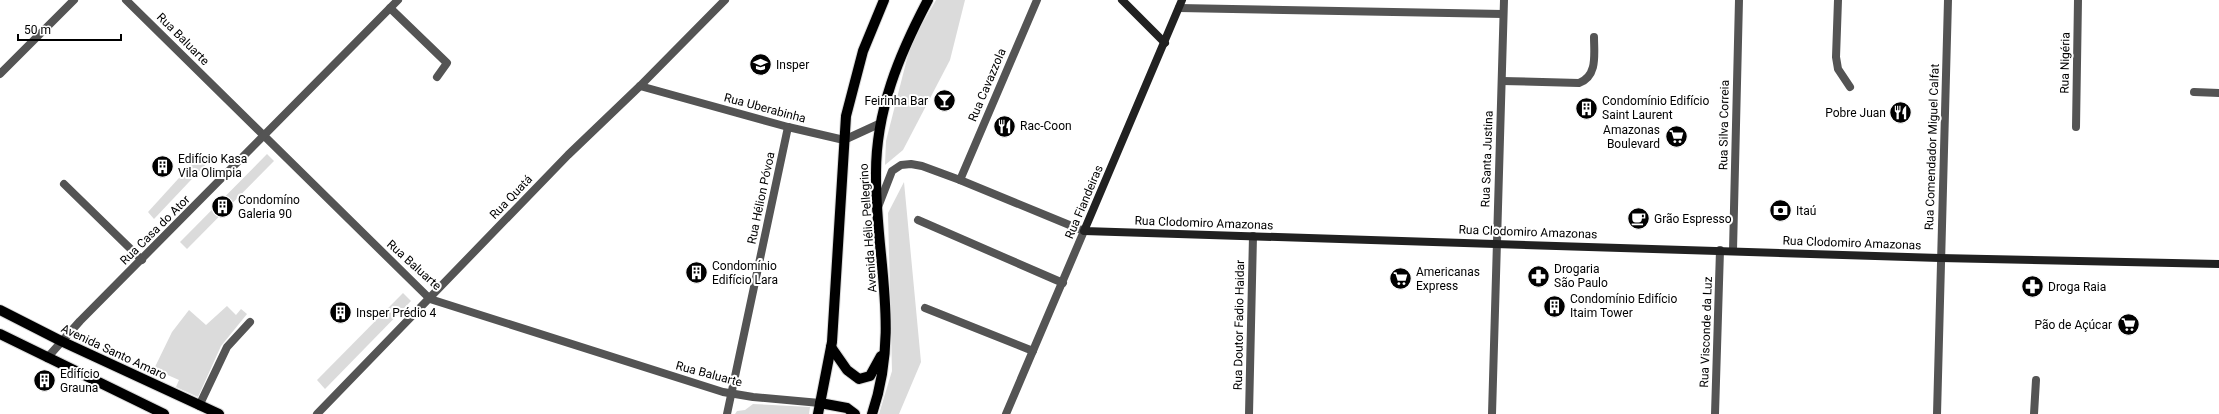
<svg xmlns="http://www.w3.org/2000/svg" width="2219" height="414" font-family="Roboto,sans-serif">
  <rect width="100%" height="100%" fill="#fff"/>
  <g fill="#dbdbdb">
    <path d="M 936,0 L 965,0 L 950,60 L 903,150 L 885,165 L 886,141 L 911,43 Z"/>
    <path d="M 267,154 L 274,161 L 187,249 L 180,242 Z"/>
    <path d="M 199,156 L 207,163 L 154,219 L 148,212 Z"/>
    <path d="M 904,182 L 921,362 L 899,414 L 879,414 L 892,371 L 888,213 Z"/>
    <path d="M 403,293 L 411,301 L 325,389 L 317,380 Z"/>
    <path d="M 227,306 L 236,315 L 241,309 L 247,314 L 221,346 L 198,397 L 176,387 L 179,380 L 154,369 L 172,332 L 189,310 L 206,325 Z"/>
    <path d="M 753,404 L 810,407 L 809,414 L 735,414 L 737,411 L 745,410 Z"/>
  </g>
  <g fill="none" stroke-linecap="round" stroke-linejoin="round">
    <defs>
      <g id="primary">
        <path d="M 0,310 L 61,341 L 219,414"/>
        <path d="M 0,334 L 164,414"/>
        <path d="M 831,347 L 847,370 L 859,379 L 870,376 L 881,356"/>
        <path d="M 820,403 L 847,408 L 855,414"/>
        <path d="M 818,414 L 832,342 L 846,116 L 863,51 L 884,0"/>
        <path d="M 872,414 C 901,329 875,258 876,173 C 876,110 899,55 928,0"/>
      </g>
    </defs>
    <use href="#primary" stroke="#dbdbdb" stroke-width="12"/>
    <g stroke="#545454" stroke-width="8">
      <path d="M 126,0 L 430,299 L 723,392 L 753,397 L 820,403"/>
      <path d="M 1838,0 L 1836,57 L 1838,69 L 1850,87"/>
      <path d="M 390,8 L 447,63 L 437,77"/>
      <path d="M 1179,8 L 1503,14"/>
      <path d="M 0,74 L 74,0"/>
      <path d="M 1502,81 L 1579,83 C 1598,76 1594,54 1594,37"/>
      <path d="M 640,86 L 788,127 L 844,140 L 881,123"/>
      <path d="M 2194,92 L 2219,93"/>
      <path d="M 2076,127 L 2078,0"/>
      <path d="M 960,180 L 1037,0"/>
      <path d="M 64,184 L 142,260"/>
      <path d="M 878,207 L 892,171 L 901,165 L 911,164 L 922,166 L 960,180 L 1084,231 L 1006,414"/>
      <path d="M 918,220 L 1063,283"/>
      <path d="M 1733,250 L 1739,0"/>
      <path d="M 925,308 L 1033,351"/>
      <path d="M 47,358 L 80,321 L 398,0"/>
      <path d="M 199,406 L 227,347 L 250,322"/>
      <path d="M 317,414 L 568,155 L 640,86 L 725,0"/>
      <path d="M 727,414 L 788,127"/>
      <path d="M 1249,414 L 1253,236"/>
      <path d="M 1492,414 L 1504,0"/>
      <path d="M 1715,414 L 1720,250"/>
      <path d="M 1937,414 L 1948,0"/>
      <path d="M 2034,414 L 2036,380"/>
    </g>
    <g stroke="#212121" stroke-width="8">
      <path d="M 1122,0 L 1165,43"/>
      <path d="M 1182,0 L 1084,231 L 1940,258 L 2219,264"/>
    </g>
    <use href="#primary" stroke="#000" stroke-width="10"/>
  </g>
  <defs>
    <symbol id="university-disc" viewBox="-11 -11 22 22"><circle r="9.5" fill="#000" stroke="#fff"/><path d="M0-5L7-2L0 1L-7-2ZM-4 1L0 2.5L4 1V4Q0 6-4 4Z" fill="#fff"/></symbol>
    <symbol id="bar-disc" viewBox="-11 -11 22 22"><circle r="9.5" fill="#000" stroke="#fff"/><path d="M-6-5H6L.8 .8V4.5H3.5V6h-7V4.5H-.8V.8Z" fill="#fff"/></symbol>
    <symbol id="building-disc" viewBox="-11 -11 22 22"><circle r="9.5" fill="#000" stroke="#fff"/><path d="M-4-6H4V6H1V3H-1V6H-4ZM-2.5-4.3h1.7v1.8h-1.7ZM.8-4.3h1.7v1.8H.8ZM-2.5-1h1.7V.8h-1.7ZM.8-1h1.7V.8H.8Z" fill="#fff"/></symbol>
    <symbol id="restaurant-disc" viewBox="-11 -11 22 22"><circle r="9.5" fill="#000" stroke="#fff"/><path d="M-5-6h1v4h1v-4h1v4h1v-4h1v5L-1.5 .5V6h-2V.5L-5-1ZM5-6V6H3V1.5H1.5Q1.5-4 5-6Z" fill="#fff"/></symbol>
    <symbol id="supermarket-disc" viewBox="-11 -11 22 22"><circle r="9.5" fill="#000" stroke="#fff"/><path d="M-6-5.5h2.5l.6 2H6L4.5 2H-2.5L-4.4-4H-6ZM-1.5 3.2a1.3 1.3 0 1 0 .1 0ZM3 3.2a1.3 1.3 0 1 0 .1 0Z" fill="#fff"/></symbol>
    <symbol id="bank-disc" viewBox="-11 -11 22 22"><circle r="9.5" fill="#000" stroke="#fff"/><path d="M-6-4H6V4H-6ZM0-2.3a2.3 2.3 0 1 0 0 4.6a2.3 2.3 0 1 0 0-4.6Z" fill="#fff"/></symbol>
    <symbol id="cafe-disc" viewBox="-11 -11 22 22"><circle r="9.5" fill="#000" stroke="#fff"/><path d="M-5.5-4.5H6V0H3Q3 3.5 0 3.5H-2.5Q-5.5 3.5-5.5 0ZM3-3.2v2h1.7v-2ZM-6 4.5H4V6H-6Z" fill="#fff"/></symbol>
    <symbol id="pharmacy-disc" viewBox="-11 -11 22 22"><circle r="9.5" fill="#000" stroke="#fff"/><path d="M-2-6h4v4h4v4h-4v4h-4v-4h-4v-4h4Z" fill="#fff"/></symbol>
  </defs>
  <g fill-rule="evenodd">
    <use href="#university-disc" x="748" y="52" width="25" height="25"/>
    <use href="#bar-disc" x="932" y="88" width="25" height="25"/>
    <use href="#building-disc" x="1574" y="96" width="25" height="25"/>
    <use href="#restaurant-disc" x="1888" y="100" width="25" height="25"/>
    <use href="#restaurant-disc" x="992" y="114" width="25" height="25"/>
    <use href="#supermarket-disc" x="1664" y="124" width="25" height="25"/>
    <use href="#building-disc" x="150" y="154" width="25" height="25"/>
    <use href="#building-disc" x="210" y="194" width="25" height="25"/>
    <use href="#bank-disc" x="1768" y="198" width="25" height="25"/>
    <use href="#cafe-disc" x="1626" y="206" width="25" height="25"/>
    <use href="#building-disc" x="684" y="260" width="25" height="25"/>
    <use href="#pharmacy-disc" x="1526" y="264" width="25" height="25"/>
    <use href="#supermarket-disc" x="1388" y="266" width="25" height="25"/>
    <use href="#pharmacy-disc" x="2020" y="274" width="25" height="25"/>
    <use href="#building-disc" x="1542" y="294" width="25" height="25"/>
    <use href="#building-disc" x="328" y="300" width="25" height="25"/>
    <use href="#supermarket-disc" x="2116" y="312" width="25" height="25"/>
    <use href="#building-disc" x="32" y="368" width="25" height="25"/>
  </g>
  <g text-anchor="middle" stroke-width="4" stroke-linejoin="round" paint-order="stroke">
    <g font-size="12" fill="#000" stroke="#fff">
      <text transform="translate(183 39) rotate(45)" y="4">Rua Baluarte</text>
      <text transform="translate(2065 63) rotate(-89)" y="4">Rua Nigéria</text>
      <text transform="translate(987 85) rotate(-67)" y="4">Rua Cavazzola</text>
      <text transform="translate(765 108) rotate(15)" y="4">Rua Uberabinha</text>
      <text transform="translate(1724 125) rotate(-89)" y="4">Rua Silva Correia</text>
      <text transform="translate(1932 147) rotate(-88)" y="4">Rua Comendador Miguel Calfat</text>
      <text transform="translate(1487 159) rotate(-88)" y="4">Rua Santa Justina</text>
      <text transform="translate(511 197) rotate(-46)" y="4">Rua Quatá</text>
      <text transform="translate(761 198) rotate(-78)" y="4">Rua Hélion Póvoa</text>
      <text transform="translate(1084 202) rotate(-67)" y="4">Rua Fiandeiras</text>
      <text transform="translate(1204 223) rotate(2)" y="4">Rua Clodomiro Amazonas</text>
      <text transform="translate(868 228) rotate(-94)" y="4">Avenida Hélio Pellegrino</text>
      <text transform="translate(155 230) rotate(-45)" y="4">Rua Casa do Ator</text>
      <text transform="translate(1528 232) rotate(2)" y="4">Rua Clodomiro Amazonas</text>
      <text transform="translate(1852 243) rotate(2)" y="4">Rua Clodomiro Amazonas</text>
      <text transform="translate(414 265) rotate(42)" y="4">Rua Baluarte</text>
      <text transform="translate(1239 325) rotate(-89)" y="4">Rua Doutor Fadio Haidar</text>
      <text transform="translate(1706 332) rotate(-88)" y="4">Rua Visconde da Luz</text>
      <text transform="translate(114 352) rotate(25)" y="4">Avenida Santo Amaro</text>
      <text transform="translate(709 374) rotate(15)" y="4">Rua Baluarte</text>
    </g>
    <g font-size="12" fill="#000" stroke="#fff" text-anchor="start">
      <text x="776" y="69">Insper</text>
      <text x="928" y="105" text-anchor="end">Feirinha Bar</text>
      <text x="1602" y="105">Condomínio Edifício<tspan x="1602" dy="14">Saint Laurent</tspan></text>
      <text x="1886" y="117" text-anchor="end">Pobre Juan</text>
      <text x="1020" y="130">Rac-Coon</text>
      <text x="1660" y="134" text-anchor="end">Amazonas<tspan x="1660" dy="14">Boulevard</tspan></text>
      <text x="178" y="163">Edifício Kasa<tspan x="178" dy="14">Vila Olimpia</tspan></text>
      <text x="238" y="204">Condomíno<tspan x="238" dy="14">Galeria 90</tspan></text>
      <text x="1796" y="215">Itaú</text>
      <text x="1654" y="223">Grão Espresso</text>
      <text x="712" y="270">Condomínio<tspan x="712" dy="14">Edifício Lara</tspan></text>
      <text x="1554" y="273">Drogaria<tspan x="1554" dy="14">São Paulo</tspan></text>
      <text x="1416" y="276">Americanas<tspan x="1416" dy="14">Express</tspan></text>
      <text x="2048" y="291">Droga Raia</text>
      <text x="1570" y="303">Condomínio Edifício<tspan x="1570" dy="14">Itaim Tower</tspan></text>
      <text x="356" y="317">Insper Prédio 4</text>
      <text x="2112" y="329" text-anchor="end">Pão de Açúcar</text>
      <text x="60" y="378">Edifício<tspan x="60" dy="14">Grauna</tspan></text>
    </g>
  </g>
  <path d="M18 34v6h103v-6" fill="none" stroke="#000000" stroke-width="2"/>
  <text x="24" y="34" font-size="12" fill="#000000" stroke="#ffffff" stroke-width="3" paint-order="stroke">50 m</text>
</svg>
